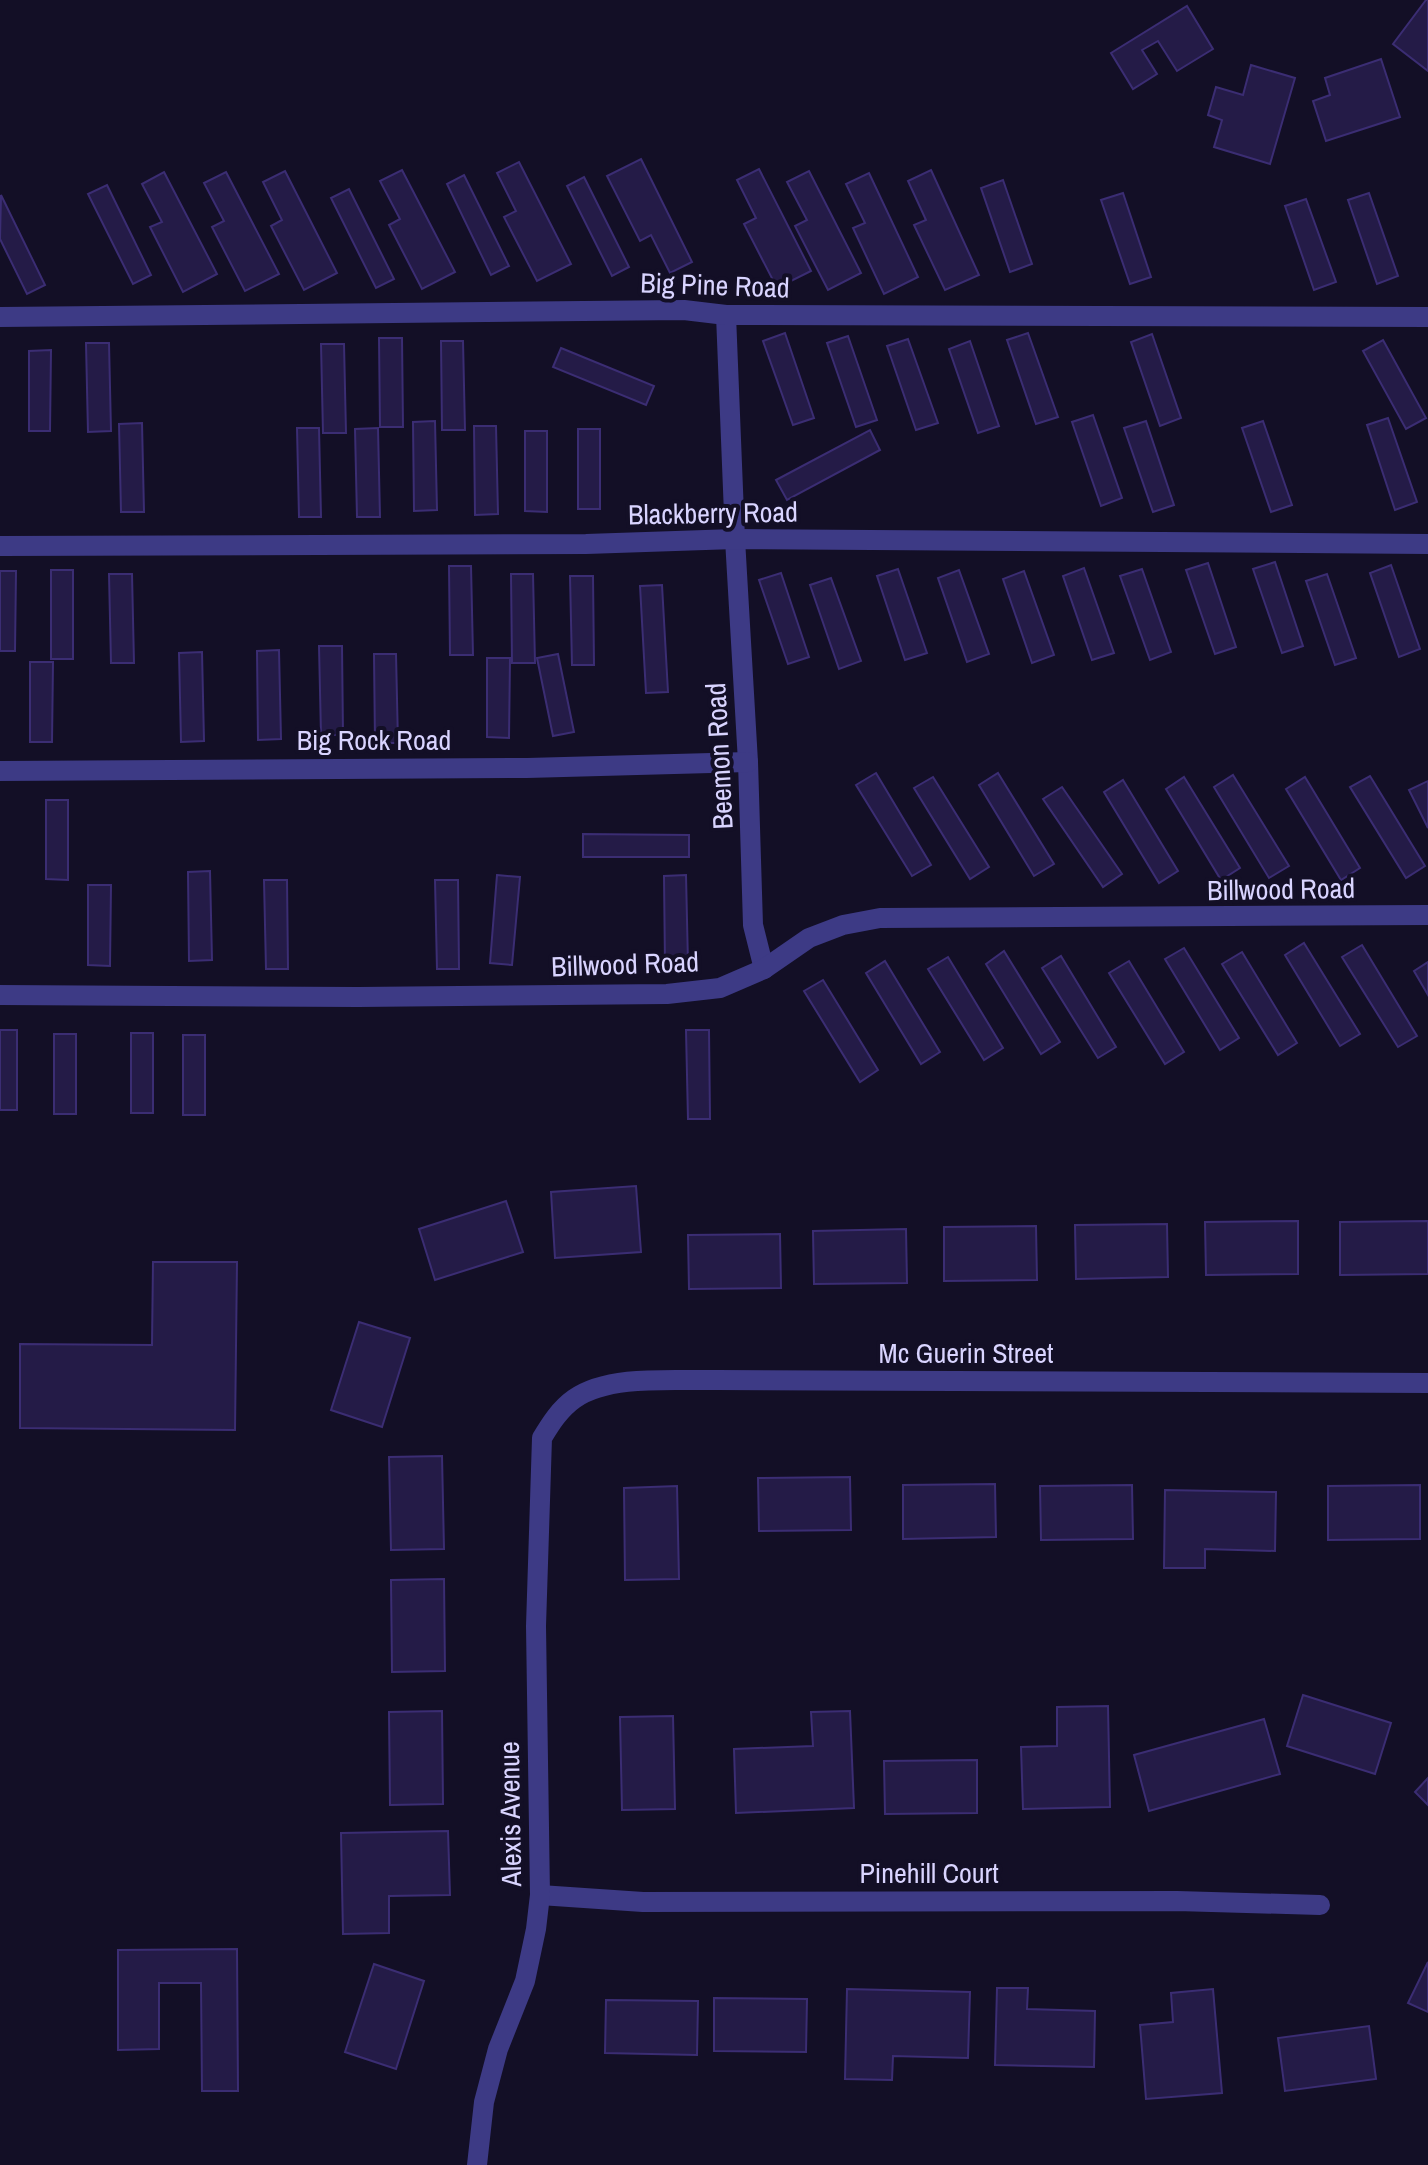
<svg xmlns="http://www.w3.org/2000/svg" width="1428" height="2165" font-family="'Archivo Narrow',sans-serif">
  <rect width="100%" height="100%" fill="#130f26"/>
  <g fill="#241b47" stroke="#3b2d73" stroke-width="2">
    <path d="M 1426,0 L 1428,0 L 1428,71 L 1393,44 Z"/>
    <path d="M 1187,6 L 1213,49 L 1177,71 L 1158,41 L 1142,50 L 1157,74 L 1133,89 L 1111,53 Z"/>
    <path d="M 1381,59 L 1400,117 L 1326,141 L 1313,101 L 1330,95 L 1325,78 Z"/>
    <path d="M 1251,65 L 1295,78 L 1270,164 L 1214,147 L 1222,120 L 1208,115 L 1216,87 L 1243,95 Z"/>
    <path d="M 641,159 L 692,262 L 670,273 L 651,235 L 640,241 L 607,176 Z"/>
    <path d="M 519,162 L 571,264 L 537,281 L 504,217 L 516,211 L 497,173 Z"/>
    <path d="M 759,169 L 811,271 L 777,288 L 744,224 L 756,218 L 737,180 Z"/>
    <path d="M 402,170 L 455,272 L 422,289 L 389,225 L 400,219 L 380,181 Z"/>
    <path d="M 931,170 L 979,275 L 945,290 L 914,225 L 926,220 L 908,181 Z"/>
    <path d="M 285,171 L 337,273 L 304,290 L 271,226 L 282,220 L 263,182 Z"/>
    <path d="M 809,171 L 861,273 L 828,290 L 795,226 L 807,220 L 787,182 Z"/>
    <path d="M 164,172 L 217,274 L 183,292 L 150,227 L 162,222 L 142,184 Z"/>
    <path d="M 226,172 L 279,274 L 245,291 L 212,227 L 224,221 L 204,183 Z"/>
    <path d="M 869,173 L 918,277 L 884,294 L 853,228 L 865,223 L 846,184 Z"/>
    <path d="M 464,175 L 509,266 L 491,275 L 447,184 Z"/>
    <path d="M 584,177 L 629,267 L 612,276 L 567,186 Z"/>
    <path d="M 1003,180 L 1032,264 L 1010,272 L 981,188 Z"/>
    <path d="M 107,185 L 151,275 L 133,284 L 88,194 Z"/>
    <path d="M 349,189 L 394,279 L 376,288 L 331,198 Z"/>
    <path d="M 1123,193 L 1151,277 L 1130,284 L 1101,200 Z"/>
    <path d="M 1369,193 L 1398,276 L 1377,284 L 1348,200 Z"/>
    <path d="M 1,195 L 45,285 L 27,294 L 0,239 Z"/>
    <path d="M 1306,199 L 1336,282 L 1314,290 L 1285,206 Z"/>
    <path d="M 785,333 L 814,418 L 793,425 L 763,341 Z"/>
    <path d="M 1028,333 L 1058,417 L 1036,424 L 1007,340 Z"/>
    <path d="M 1152,334 L 1181,418 L 1160,426 L 1131,342 Z"/>
    <path d="M 848,336 L 877,420 L 856,427 L 827,343 Z"/>
    <path d="M 379,338 L 402,338 L 403,427 L 380,427 Z"/>
    <path d="M 908,339 L 938,423 L 916,430 L 887,346 Z"/>
    <path d="M 1383,340 L 1426,418 L 1406,429 L 1363,351 Z"/>
    <path d="M 441,341 L 463,341 L 465,430 L 442,430 Z"/>
    <path d="M 970,341 L 999,426 L 978,433 L 949,349 Z"/>
    <path d="M 86,343 L 109,343 L 111,431 L 88,432 Z"/>
    <path d="M 321,344 L 344,344 L 346,433 L 323,433 Z"/>
    <path d="M 561,348 L 654,386 L 646,405 L 553,367 Z"/>
    <path d="M 51,350 L 50,431 L 29,431 L 29,351 Z"/>
    <path d="M 1093,415 L 1122,498 L 1101,506 L 1072,422 Z"/>
    <path d="M 1388,418 L 1417,502 L 1395,510 L 1367,425 Z"/>
    <path d="M 435,421 L 437,510 L 414,511 L 413,422 Z"/>
    <path d="M 1146,421 L 1174,505 L 1153,512 L 1124,428 Z"/>
    <path d="M 1263,421 L 1292,505 L 1271,512 L 1242,428 Z"/>
    <path d="M 142,423 L 144,512 L 121,512 L 119,424 Z"/>
    <path d="M 474,426 L 496,426 L 498,514 L 475,515 Z"/>
    <path d="M 297,428 L 319,428 L 321,517 L 299,517 Z"/>
    <path d="M 378,428 L 380,517 L 357,517 L 355,429 Z"/>
    <rect x="578" y="429" width="22" height="80"/>
    <path d="M 870,430 L 880,450 L 787,500 L 776,480 Z"/>
    <path d="M 525,431 L 547,431 L 547,512 L 525,511 Z"/>
    <path d="M 1275,562 L 1303,646 L 1282,653 L 1253,569 Z"/>
    <path d="M 1208,563 L 1236,647 L 1215,654 L 1186,570 Z"/>
    <path d="M 1391,565 L 1420,649 L 1399,657 L 1370,573 Z"/>
    <path d="M 449,566 L 471,566 L 473,655 L 450,655 Z"/>
    <path d="M 1084,568 L 1114,653 L 1092,660 L 1063,576 Z"/>
    <path d="M 898,569 L 927,653 L 905,660 L 877,576 Z"/>
    <path d="M 1142,569 L 1171,652 L 1150,660 L 1120,576 Z"/>
    <rect x="51" y="570" width="22" height="89"/>
    <path d="M 959,570 L 989,654 L 967,662 L 938,578 Z"/>
    <path d="M 0,571 L 16,571 L 15,651 L 0,651 Z"/>
    <path d="M 1024,571 L 1054,655 L 1032,663 L 1003,579 Z"/>
    <path d="M 781,573 L 809,657 L 788,664 L 759,580 Z"/>
    <path d="M 109,574 L 132,574 L 134,663 L 111,663 Z"/>
    <path d="M 511,574 L 533,574 L 535,663 L 512,663 Z"/>
    <path d="M 1327,574 L 1356,658 L 1335,665 L 1306,581 Z"/>
    <path d="M 570,576 L 593,576 L 594,665 L 572,665 Z"/>
    <path d="M 831,578 L 861,661 L 839,669 L 810,585 Z"/>
    <path d="M 662,585 L 668,692 L 646,693 L 640,586 Z"/>
    <path d="M 319,646 L 342,646 L 343,735 L 321,735 Z"/>
    <path d="M 279,650 L 281,739 L 258,740 L 257,651 Z"/>
    <path d="M 202,652 L 204,741 L 181,742 L 179,653 Z"/>
    <path d="M 374,654 L 396,654 L 398,743 L 375,743 Z"/>
    <path d="M 558,654 L 574,732 L 553,736 L 537,658 Z"/>
    <path d="M 487,658 L 510,658 L 509,738 L 487,737 Z"/>
    <path d="M 30,662 L 53,662 L 52,742 L 30,742 Z"/>
    <path d="M 876,773 L 931,865 L 912,876 L 856,785 Z"/>
    <path d="M 998,773 L 1054,864 L 1034,876 L 979,785 Z"/>
    <path d="M 1233,775 L 1289,866 L 1269,878 L 1214,787 Z"/>
    <path d="M 1370,776 L 1425,866 L 1406,878 L 1350,787 Z"/>
    <path d="M 933,777 L 989,867 L 970,879 L 914,788 Z"/>
    <path d="M 1184,777 L 1240,868 L 1221,880 L 1166,789 Z"/>
    <path d="M 1305,777 L 1360,868 L 1341,880 L 1286,789 Z"/>
    <path d="M 1123,780 L 1178,871 L 1159,883 L 1104,792 Z"/>
    <path d="M 1428,781 L 1428,828 L 1409,790 Z"/>
    <path d="M 1062,787 L 1122,874 L 1103,887 L 1043,799 Z"/>
    <path d="M 46,800 L 68,800 L 68,880 L 46,879 Z"/>
    <path d="M 583,834 L 689,835 L 689,857 L 583,857 Z"/>
    <path d="M 210,871 L 212,960 L 189,961 L 188,872 Z"/>
    <path d="M 497,875 L 520,877 L 512,965 L 490,963 Z"/>
    <path d="M 686,875 L 688,964 L 665,965 L 664,876 Z"/>
    <path d="M 264,880 L 287,880 L 288,969 L 266,969 Z"/>
    <path d="M 435,880 L 458,880 L 459,969 L 437,969 Z"/>
    <path d="M 88,885 L 111,885 L 110,966 L 88,965 Z"/>
    <path d="M 1304,943 L 1360,1034 L 1340,1046 L 1285,955 Z"/>
    <path d="M 1362,945 L 1417,1036 L 1398,1047 L 1342,957 Z"/>
    <path d="M 1184,948 L 1239,1038 L 1220,1050 L 1165,959 Z"/>
    <path d="M 1004,951 L 1060,1042 L 1041,1054 L 986,964 Z"/>
    <path d="M 1242,952 L 1297,1043 L 1278,1055 L 1222,964 Z"/>
    <path d="M 1061,956 L 1116,1047 L 1098,1058 L 1042,968 Z"/>
    <path d="M 948,957 L 1003,1048 L 984,1060 L 928,969 Z"/>
    <path d="M 885,961 L 940,1052 L 921,1064 L 866,973 Z"/>
    <path d="M 1129,961 L 1184,1052 L 1165,1064 L 1109,973 Z"/>
    <path d="M 1428,962 L 1428,995 L 1414,971 Z"/>
    <path d="M 823,980 L 878,1070 L 860,1082 L 804,991 Z"/>
    <rect x="0" y="1030" width="17" height="80"/>
    <path d="M 686,1030 L 709,1030 L 710,1119 L 688,1119 Z"/>
    <rect x="131" y="1033" width="22" height="80"/>
    <rect x="54" y="1034" width="22" height="80"/>
    <rect x="183" y="1035" width="22" height="80"/>
    <path d="M 636,1186 L 641,1252 L 555,1258 L 551,1192 Z"/>
    <path d="M 506,1201 L 523,1252 L 435,1280 L 419,1229 Z"/>
    <path d="M 1298,1221 L 1298,1274 L 1206,1275 L 1205,1222 Z"/>
    <path d="M 1428,1221 L 1428,1274 L 1340,1275 L 1340,1222 Z"/>
    <path d="M 1167,1224 L 1168,1277 L 1076,1279 L 1075,1225 Z"/>
    <path d="M 1036,1226 L 1037,1280 L 944,1281 L 944,1227 Z"/>
    <path d="M 906,1229 L 907,1283 L 814,1284 L 813,1231 Z"/>
    <path d="M 780,1234 L 781,1288 L 689,1289 L 688,1235 Z"/>
    <path d="M 153,1262 L 237,1262 L 235,1430 L 20,1428 L 20,1344 L 152,1345 Z"/>
    <path d="M 359,1322 L 410,1338 L 382,1427 L 331,1410 Z"/>
    <path d="M 442,1456 L 444,1549 L 391,1550 L 389,1457 Z"/>
    <path d="M 850,1477 L 851,1530 L 759,1531 L 758,1478 Z"/>
    <path d="M 995,1484 L 996,1537 L 903,1539 L 903,1485 Z"/>
    <path d="M 1132,1485 L 1133,1539 L 1041,1540 L 1040,1486 Z"/>
    <path d="M 1420,1485 L 1420,1539 L 1328,1540 L 1328,1486 Z"/>
    <path d="M 677,1486 L 679,1579 L 625,1580 L 624,1488 Z"/>
    <path d="M 1165,1490 L 1276,1492 L 1275,1551 L 1205,1549 L 1205,1568 L 1164,1568 Z"/>
    <path d="M 444,1579 L 445,1671 L 392,1672 L 391,1580 Z"/>
    <path d="M 1303,1695 L 1391,1723 L 1375,1774 L 1287,1746 Z"/>
    <path d="M 1108,1706 L 1110,1807 L 1023,1809 L 1021,1747 L 1057,1746 L 1057,1707 Z"/>
    <path d="M 442,1711 L 443,1804 L 390,1805 L 389,1712 Z"/>
    <path d="M 850,1711 L 854,1808 L 736,1813 L 734,1749 L 813,1746 L 811,1712 Z"/>
    <path d="M 673,1716 L 675,1809 L 622,1810 L 620,1717 Z"/>
    <path d="M 1264,1719 L 1280,1774 L 1149,1811 L 1134,1755 Z"/>
    <path d="M 977,1760 L 977,1813 L 885,1814 L 884,1761 Z"/>
    <path d="M 1428,1778 L 1428,1805 L 1415,1792 Z"/>
    <path d="M 448,1831 L 450,1895 L 389,1896 L 389,1933 L 343,1934 L 341,1833 Z"/>
    <path d="M 237,1949 L 238,2091 L 202,2091 L 201,1983 L 159,1983 L 159,2049 L 118,2050 L 118,1950 Z"/>
    <path d="M 1428,1962 L 1428,2012 L 1408,2003 Z"/>
    <path d="M 374,1964 L 424,1981 L 396,2069 L 345,2052 Z"/>
    <path d="M 997,1988 L 1028,1988 L 1027,2009 L 1095,2011 L 1094,2067 L 995,2065 Z"/>
    <path d="M 847,1989 L 970,1992 L 968,2058 L 893,2056 L 892,2080 L 845,2079 Z"/>
    <path d="M 1213,1989 L 1222,2093 L 1146,2099 L 1140,2025 L 1173,2022 L 1171,1993 Z"/>
    <path d="M 714,1998 L 807,1999 L 806,2052 L 714,2051 Z"/>
    <path d="M 606,2000 L 698,2001 L 697,2055 L 605,2053 Z"/>
    <path d="M 1369,2026 L 1376,2079 L 1285,2091 L 1278,2038 Z"/>
  </g>
  <g fill="none" stroke-linecap="round" stroke-linejoin="round">
    <g stroke="#3d3a85" stroke-width="20">
      <path d="M 726,315 L 735,539 L 748,762 L 753,925 L 764,969"/>
      <path d="M 0,317 L 684,310 L 726,315 L 1428,317"/>
      <path d="M 0,546 L 586,544 L 735,539 L 1428,544"/>
      <path d="M 0,771 L 527,768 L 748,762"/>
      <path d="M 0,995 L 358,997 L 667,994 L 720,988 L 764,969 L 809,938 L 843,925 L 880,918 L 1428,915"/>
      <path d="M 540,1895 L 643,1902 L 1177,1901 L 1320,1905"/>
      <path d="M 477,2165 L 484,2102 L 498,2049 L 525,1981 L 536,1929 L 540,1895 L 536,1626 L 542,1438 C 551,1423 560,1409 574,1399 C 609,1374 675,1381 717,1380 L 1428,1383"/>
    </g>
  </g>
  <g text-anchor="middle" stroke-width="8" stroke-linejoin="round" paint-order="stroke">
    <g font-size="28" fill="#d9d4ff" stroke="#130f26">
      <text transform="translate(715 285) rotate(2)" y="10">Big Pine Road</text>
      <text transform="translate(713 513) rotate(-1)" y="10">Blackberry Road</text>
      <text x="374" y="750">Big Rock Road</text>
      <text transform="translate(719 756) rotate(-93)" y="10">Beemon Road</text>
      <text transform="translate(1281 889) rotate(-1)" y="10">Billwood Road</text>
      <text transform="translate(625 964) rotate(-2)" y="10">Billwood Road</text>
      <text x="966" y="1363">Mc Guerin Street</text>
      <text transform="translate(510 1814) rotate(-91)" y="10">Alexis Avenue</text>
      <text x="929" y="1883">Pinehill Court</text>
    </g>
  </g>
</svg>
